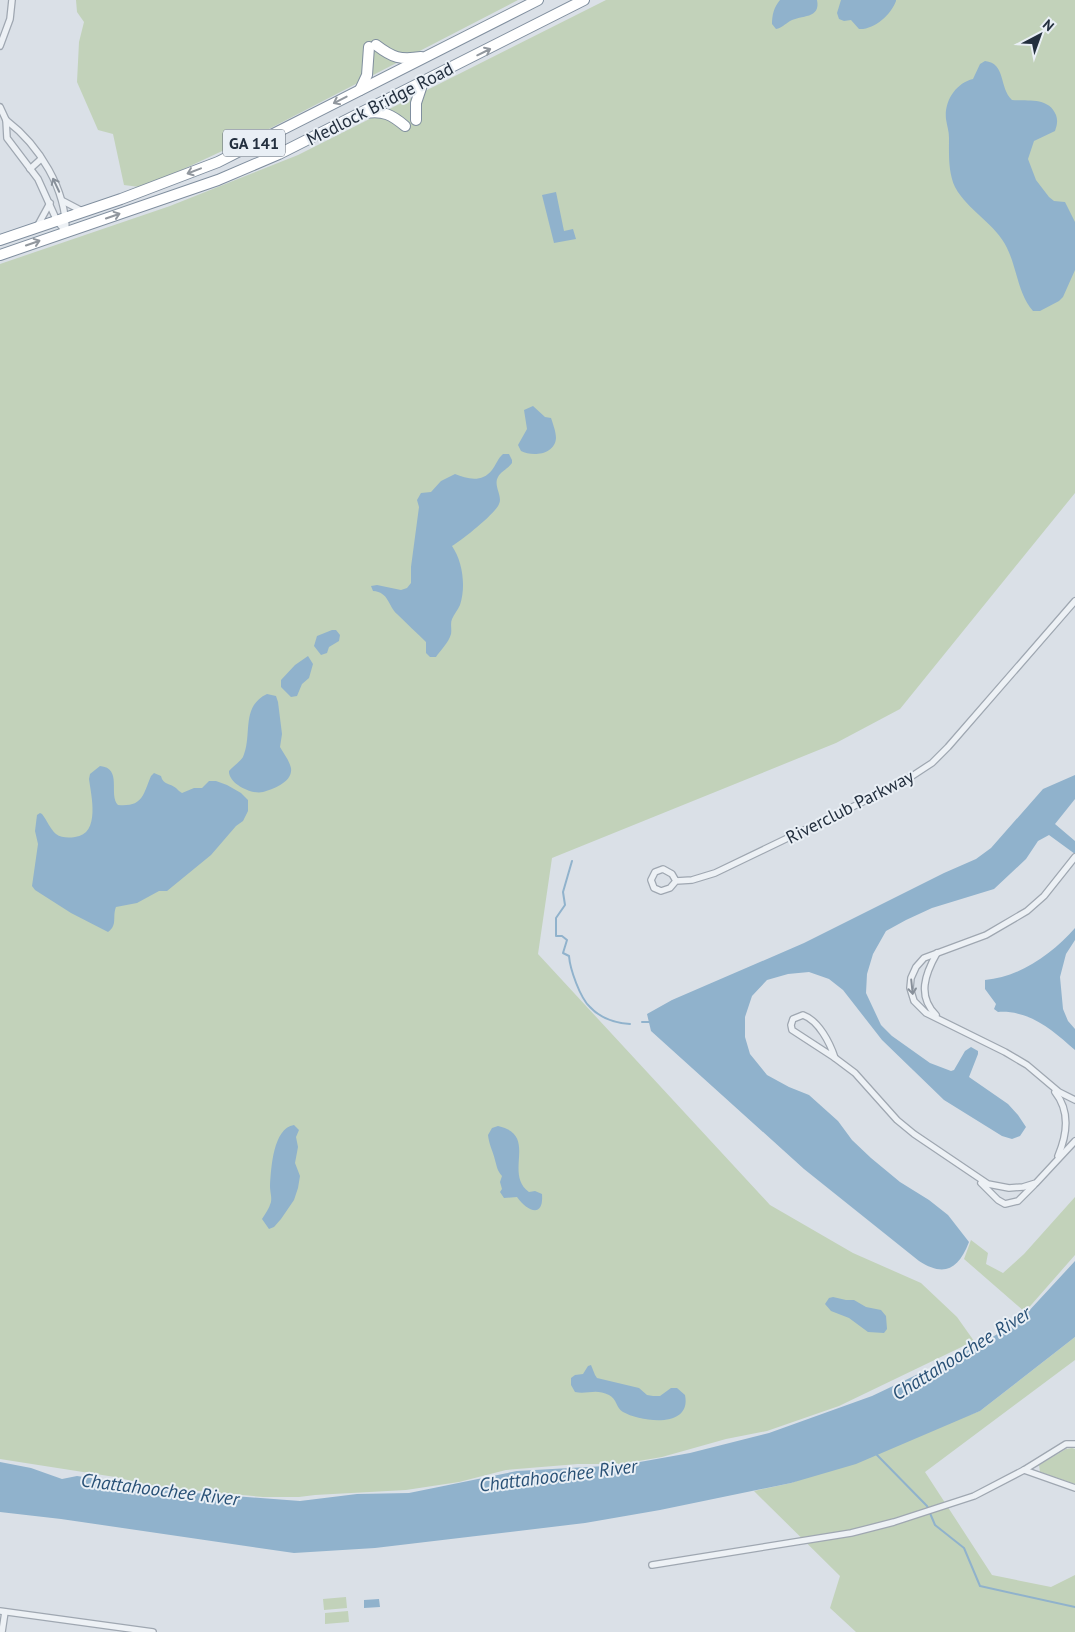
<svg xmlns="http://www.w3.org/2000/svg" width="1075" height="1632" font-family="'PT Sans',sans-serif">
  <rect width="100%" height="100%" fill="#dae0e7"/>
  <g fill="#c2d2ba">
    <path d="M 76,0 L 518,0 L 265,131 L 173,174 L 139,187 L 124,185 L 113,134 L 98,130 L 77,82 L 79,42 L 84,22 L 77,12 Z"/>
    <path d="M 606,0 L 1075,0 L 1075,493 L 900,709 L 836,743 L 552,858 L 538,954 L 770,1205 L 853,1253 L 921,1283 L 957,1317 L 974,1341 L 839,1406 L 767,1431 L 726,1439 L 662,1457 L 621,1464 L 578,1464 L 506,1470 L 459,1482 L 406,1490 L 315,1495 L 299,1497 L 263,1497 L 188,1490 L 149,1485 L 115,1477 L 0,1459 L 0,264 L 170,206 L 298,155 Z"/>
    <path d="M 1075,1197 L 1075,1255 L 1025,1312 L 964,1259 L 971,1240 L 988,1253 L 986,1264 L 1003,1273 L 1024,1254 Z"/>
    <path d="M 1075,1337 L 1075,1360 L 925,1472 L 992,1575 L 1051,1587 L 1075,1575 L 1075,1632 L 856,1632 L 830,1608 L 840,1576 L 754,1491 L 791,1483 L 980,1411 Z"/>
    <path d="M 1072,1448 L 1075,1449 L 1075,1484 L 1040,1472 L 1039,1465 L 1066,1449 Z"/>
    <path d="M 346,1597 L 347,1608 L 324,1610 L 323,1599 Z"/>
    <path d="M 348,1611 L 349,1622 L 325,1624 L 325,1613 Z"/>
  </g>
  <g fill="#90b2cc">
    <path d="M 780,0 L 817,0 C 821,19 801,15 790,21 C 785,24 782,28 776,29 L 772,24 C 772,15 774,7 780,0 Z"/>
    <path d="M 841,0 L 896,0 L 896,1 C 891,15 874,30 859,29 L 851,20 L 844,21 L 839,19 L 837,13 Z"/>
    <path d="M 985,61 C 1006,63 999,88 1012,100 C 1028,101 1049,97 1056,115 C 1058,121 1057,125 1055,131 L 1034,141 L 1028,159 L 1036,180 L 1049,197 L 1054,201 L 1065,202 L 1075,222 L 1075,270 L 1063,297 L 1059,301 L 1040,311 L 1033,311 C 1018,294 1017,268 1007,248 C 996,224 968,211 955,187 C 948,172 949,154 949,138 C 949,131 947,126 946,119 C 944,101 956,83 973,79 L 980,64 Z"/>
    <path d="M 556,192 L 564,231 L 573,229 L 576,239 L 554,243 L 542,195 Z"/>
    <path d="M 533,406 L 545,417 L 551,418 C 553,424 556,432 556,438 C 555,455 532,457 521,451 L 518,445 L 527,429 L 524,410 Z"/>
    <path d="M 503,454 L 509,454 L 512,460 L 512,463 C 508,469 501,471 498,477 C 493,486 503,496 499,504 C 496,513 461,541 452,546 C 463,562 466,587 460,605 C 458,610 454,614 452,619 C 450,624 452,629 451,634 C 449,642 440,651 436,657 L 430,657 L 426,653 L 426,642 C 417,633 407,624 397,614 C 388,606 389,592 373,591 L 371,586 L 377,585 L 401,590 L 407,588 L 411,583 L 411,567 L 419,507 L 417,500 L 421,493 L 431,492 L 441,481 L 455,474 C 467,479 482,483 492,470 C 496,465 498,458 503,454 Z"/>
    <path d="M 332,630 L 336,630 L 340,635 L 339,641 L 329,647 L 327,653 L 321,655 L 314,646 L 317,636 Z"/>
    <path d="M 308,656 L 313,664 L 309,678 L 302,684 L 297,696 L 291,697 L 281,687 L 281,680 L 295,665 Z"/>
    <path d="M 267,694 L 276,696 L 278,702 L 282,734 L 280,747 C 284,754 289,760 291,768 C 293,782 273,789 263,792 C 251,795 228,783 229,771 C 233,766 240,762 243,757 C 253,735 240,707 267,694 Z"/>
    <path d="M 100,766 C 123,768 108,795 118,805 C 143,807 143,795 151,776 L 154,773 L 161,776 C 163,785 170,783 176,788 C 178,790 180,792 182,793 L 194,788 L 202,788 L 209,781 L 216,781 L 227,785 L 241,793 L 248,800 L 248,811 L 243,821 L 236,826 L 211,855 L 167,891 L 159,891 L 137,903 L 116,907 C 112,917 118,925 108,932 L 71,913 L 35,890 L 32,886 L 38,844 L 35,831 L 37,815 L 40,813 L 42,814 C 47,820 50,829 56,834 C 61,838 69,838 75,837 C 101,834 91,795 89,779 L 90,774 Z"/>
    <path d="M 1075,775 L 1075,799 L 1055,824 L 1075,841 L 1075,854 L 1049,835 L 1038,841 L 1026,859 L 994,889 L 932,908 L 906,920 L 886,931 L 873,954 L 867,974 L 866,993 L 881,1025 L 892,1036 L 930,1063 L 951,1071 L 954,1070 L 965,1051 L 971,1047 L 978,1051 L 978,1054 L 969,1077 L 1008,1104 L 1018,1115 L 1026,1127 L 1020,1136 L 1012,1139 L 1002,1136 L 944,1100 L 882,1040 L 843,990 L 829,979 L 809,972 L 788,974 L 767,980 L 752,996 L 745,1017 L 745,1037 L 750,1054 L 767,1075 L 789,1087 L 809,1095 L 838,1121 L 852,1140 L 871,1158 L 900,1182 L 929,1200 L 948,1215 L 969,1242 C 958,1270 944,1277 919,1261 L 804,1169 L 651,1031 L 647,1014 L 672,1000 L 804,943 L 944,873 L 976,859 L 991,848 L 1043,789 Z"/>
    <path d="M 1075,928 L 1075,940 L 1066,954 L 1060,977 L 1063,1009 L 1068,1021 L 1075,1029 L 1075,1050 C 1052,1030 1030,1010 998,1012 L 994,1009 L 996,1004 L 985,989 L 985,980 C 1020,977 1052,954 1075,928 Z"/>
    <path d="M 294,1125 L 299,1130 L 296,1137 L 298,1147 L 295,1163 L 300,1176 L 298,1188 L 294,1200 L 281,1219 L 274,1227 L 269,1229 L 262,1219 C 265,1214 269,1209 271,1202 C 272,1197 270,1192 270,1186 C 271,1169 273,1128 294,1125 Z"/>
    <path d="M 498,1126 C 539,1135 503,1173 529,1192 L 535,1191 L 542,1194 C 544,1219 527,1211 517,1197 L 504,1198 L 500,1192 L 502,1189 L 500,1182 L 502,1176 C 497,1170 497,1167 495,1160 C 493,1151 489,1145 488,1135 L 492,1128 Z"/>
    <path d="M 1075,1261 L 1075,1337 L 980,1411 L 856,1464 L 791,1483 L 660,1510 L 585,1523 L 375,1548 L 294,1553 L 61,1519 L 0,1512 L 0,1462 L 31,1468 L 62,1479 L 77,1476 L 195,1493 L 300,1501 L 357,1494 L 409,1493 L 517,1471 L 623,1465 L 690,1453 L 769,1433 L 872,1396 L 971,1349 L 1010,1327 L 1027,1313 Z"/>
    <path d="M 833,1297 L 846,1300 L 854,1300 L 866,1307 L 881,1310 L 886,1316 L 887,1329 L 884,1333 L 868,1332 L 849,1318 L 831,1311 L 825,1304 L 829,1298 Z"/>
    <path d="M 591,1365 L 595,1375 L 597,1378 L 639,1388 L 647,1395 L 653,1396 L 660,1396 L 671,1388 L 677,1388 L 685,1395 C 692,1429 641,1422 623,1412 C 616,1408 617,1399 609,1395 C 595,1388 587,1395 575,1392 L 571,1385 L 571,1378 L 575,1375 L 583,1374 L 588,1366 Z"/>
    <path d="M 379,1599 L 380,1607 L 364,1608 L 364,1600 Z"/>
  </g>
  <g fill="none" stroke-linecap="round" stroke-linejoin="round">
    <g stroke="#90b2cc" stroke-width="2">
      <path d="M 572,861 L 563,892 L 565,905 L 556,918 L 556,936 L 562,936 L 567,940 L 563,953 L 569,956 C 570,969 580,998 590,1007 C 600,1018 616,1023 630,1024"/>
      <path d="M 642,1022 L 649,1022"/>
      <path d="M 877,1453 L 877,1455 L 927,1506 L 935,1525 L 964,1548 L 980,1586 L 1075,1607"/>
    </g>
    <defs>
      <g id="street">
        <path d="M 0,46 L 10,19 L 12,0"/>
        <path d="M 0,107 L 6,120 L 7,138 L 38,179 L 57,221 L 66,232"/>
        <path d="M 6,120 C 40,146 66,189 66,232"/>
        <path d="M 30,169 L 41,159"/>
        <path d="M 63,201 L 82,211"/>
        <path d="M 38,225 L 50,203"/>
        <path d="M 1075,857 L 1044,896 L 1027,911 L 986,935 L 924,958 L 916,967 L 911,978 L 910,988 L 914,1001 L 926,1013 L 1005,1052 L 1027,1065 L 1059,1092 L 1075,1100"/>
        <path d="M 676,881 L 672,874 L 663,869 L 655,872 L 651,880 L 654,888 L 661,891 L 670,888 L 676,881 L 692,880 L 715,873 L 900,784 L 932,763 L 948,747 L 1075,601"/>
        <path d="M 803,1015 C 819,1021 830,1043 835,1058 L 792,1030 L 791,1025 L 793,1019 Z"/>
        <path d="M 936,1015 C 917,996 925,974 937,953"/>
        <path d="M 835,1058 L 855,1073 L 897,1120 L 914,1134 L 988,1184 L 1009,1188 L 1023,1187 L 1036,1183 L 1075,1141"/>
        <path d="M 1055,1092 C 1071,1112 1067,1135 1058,1156"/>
        <path d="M 981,1183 L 998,1200 L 1005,1204 L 1018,1201 L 1034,1185"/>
        <path d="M 1024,1470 L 1075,1488"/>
        <path d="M 652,1565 L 851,1533 L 894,1522 L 974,1496 L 1024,1470 L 1066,1444 L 1075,1444"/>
        <path d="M 0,1611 L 153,1632"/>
        <path d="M 2,1632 L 5,1612"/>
      </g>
      <g id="highway">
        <path d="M 376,45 C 393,58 400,60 421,57"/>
        <path d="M 360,90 L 367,75 L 369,47"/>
        <path d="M 366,113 C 383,110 392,115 405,126"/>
        <path d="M 416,120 L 416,103 L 423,82"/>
        <path d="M 0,240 L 121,199 L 218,162 L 538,0"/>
        <path d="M 0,255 L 218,180 L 279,154 L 584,0"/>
      </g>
    </defs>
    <use href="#street" stroke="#9fa7b1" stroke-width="8"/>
    <use href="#highway" stroke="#808f9f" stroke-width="12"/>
    <use href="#street" stroke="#edf1f5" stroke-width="5.5"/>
    <use href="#highway" stroke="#fff" stroke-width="10"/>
  </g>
  <defs><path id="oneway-shaft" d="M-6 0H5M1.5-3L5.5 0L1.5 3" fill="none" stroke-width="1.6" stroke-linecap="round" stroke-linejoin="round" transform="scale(1.25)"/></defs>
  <g stroke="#91979e">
    <use href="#oneway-shaft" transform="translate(484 52) rotate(-26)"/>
    <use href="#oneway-shaft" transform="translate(340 100) rotate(153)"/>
    <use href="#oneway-shaft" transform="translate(194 171) rotate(159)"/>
    <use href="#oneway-shaft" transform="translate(113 216) rotate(-19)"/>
    <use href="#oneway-shaft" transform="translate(33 243) rotate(-19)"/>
  </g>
  <g stroke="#88909a">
    <use href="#oneway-shaft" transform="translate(56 185) rotate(-115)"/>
    <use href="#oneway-shaft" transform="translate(912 987) rotate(84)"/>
  </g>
  <g text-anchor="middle" stroke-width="4" stroke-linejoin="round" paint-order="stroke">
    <rect fill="#e9eff5" stroke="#5e6975" stroke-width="1" x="223" y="129.5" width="62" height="27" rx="4"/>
    <g font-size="16" font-weight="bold" fill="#232f3e">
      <text x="254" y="149">GA 141</text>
    </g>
    <g font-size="18" fill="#232f3e" stroke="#e9eff5">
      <text transform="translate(380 104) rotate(-27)" y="6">Medlock Bridge Road</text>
      <text transform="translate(850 807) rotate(-27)" y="6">Riverclub Parkway</text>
    </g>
    <g font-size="19" font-style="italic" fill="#295176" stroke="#e9eff5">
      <text transform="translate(961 1353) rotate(-32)" y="7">Chattahoochee River</text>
      <text transform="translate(558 1475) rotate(-7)" y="7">Chattahoochee River</text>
      <text transform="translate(160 1489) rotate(7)" y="7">Chattahoochee River</text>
    </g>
  </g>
  <g transform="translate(1040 35) rotate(41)" stroke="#e9eff5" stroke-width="4" paint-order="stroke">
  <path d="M0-4L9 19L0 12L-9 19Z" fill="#232f3e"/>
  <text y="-8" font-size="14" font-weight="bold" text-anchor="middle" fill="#232f3e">N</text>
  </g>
</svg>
